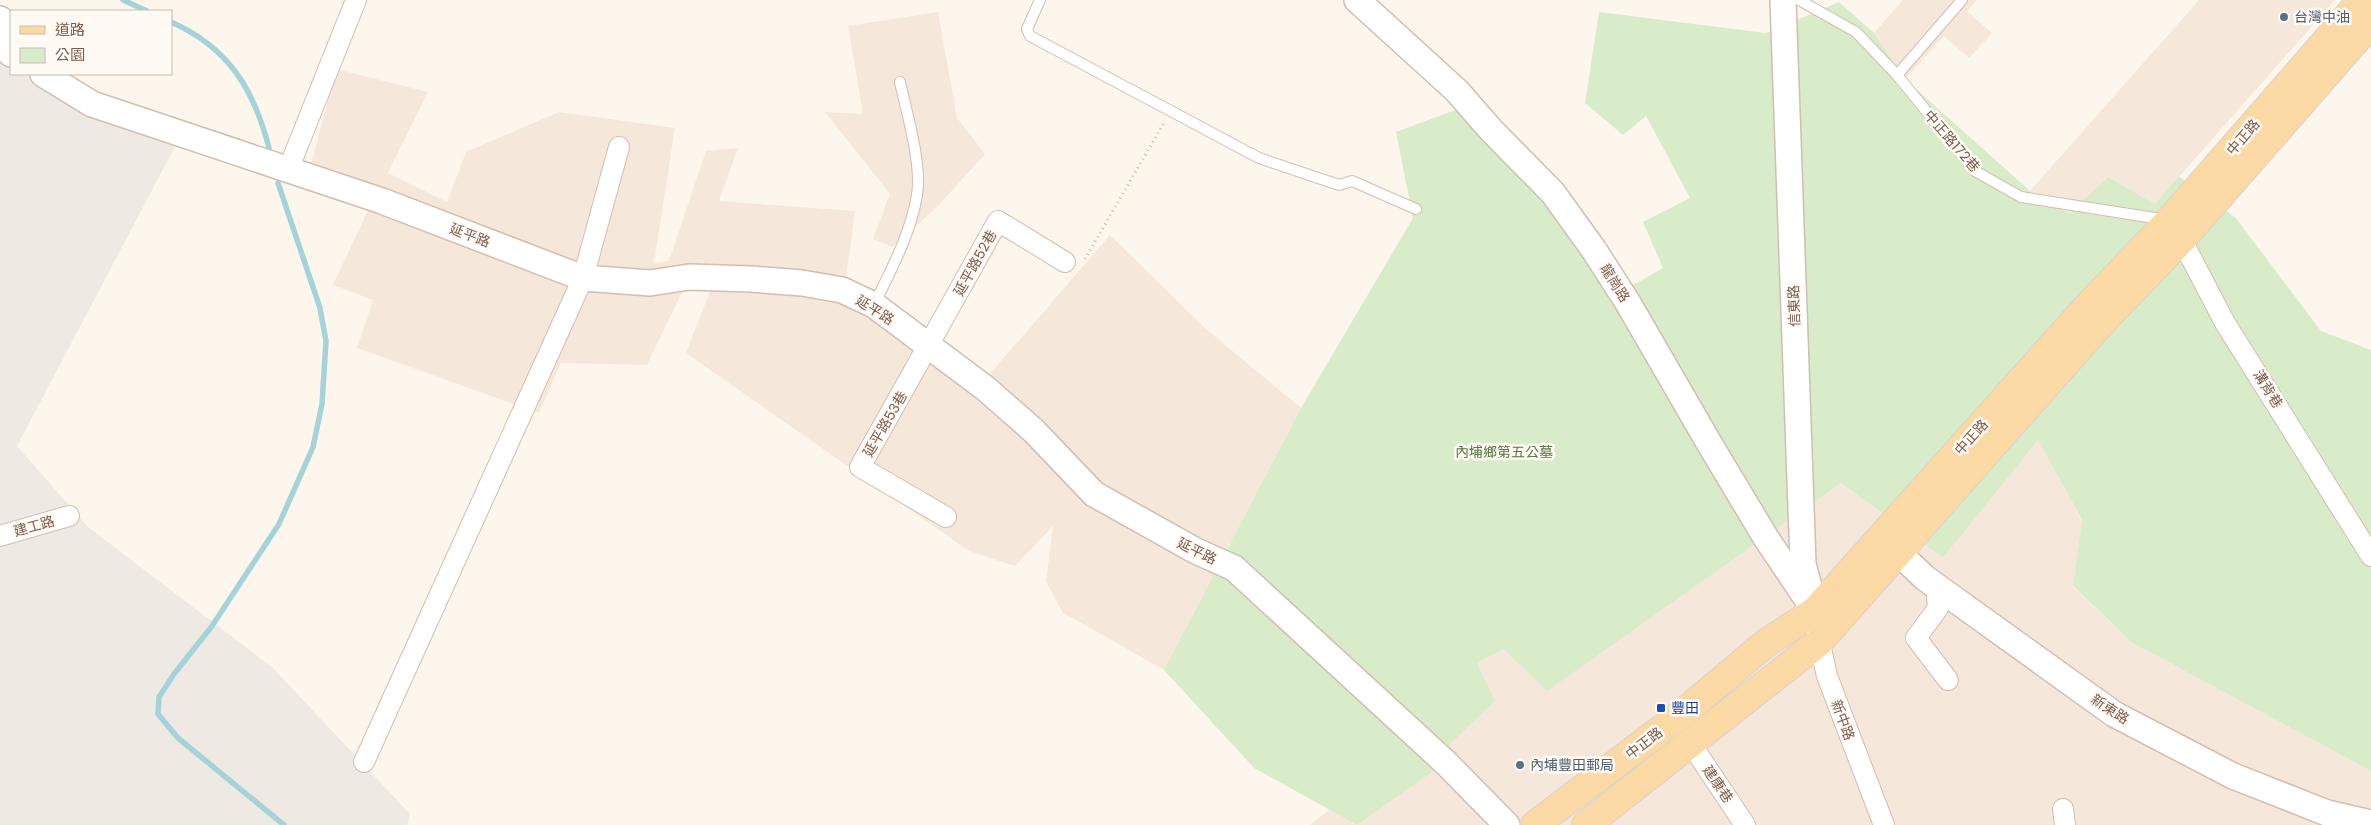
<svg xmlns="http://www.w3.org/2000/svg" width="2371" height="825" font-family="Poppins,'Noto Sans TC',sans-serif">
  <rect width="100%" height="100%" fill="#fdf6ec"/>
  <g fill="#f5e8da">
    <path d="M 1903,0 L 1977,0 L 1967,11 L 1992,33 L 1969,58 L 1944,36 L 1905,79 L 1874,33 Z"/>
    <path d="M 2199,0 L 2335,0 L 2155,204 L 2108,177 L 2069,213 L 2030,191 Z"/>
    <path d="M 938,12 L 957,118 L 985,154 L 937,207 L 892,247 L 873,239 L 890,194 L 825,112 L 863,114 L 848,26 Z"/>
    <path d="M 336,69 L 428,92 L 388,173 L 447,202 L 466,152 L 559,112 L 675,128 L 654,263 L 669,261 L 706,151 L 738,148 L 719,201 L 855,211 L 844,294 L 988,376 L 1110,235 L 1206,329 L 1301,408 L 1164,670 L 1062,612 L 1046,581 L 1053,526 L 1015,566 L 969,551 L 686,353 L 712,286 L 685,286 L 647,365 L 561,363 L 539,413 L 357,348 L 373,300 L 333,285 L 371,204 L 308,176 Z"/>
    <path d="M 2038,439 L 2082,521 L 2073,587 L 2131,642 L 2371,771 L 2371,825 L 1357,825 L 1458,753 L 1448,746 L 1477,663 L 1504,649 L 1547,690 L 1841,483 L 1943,558 Z"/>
    <path d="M 1330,809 L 1356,825 L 1310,825 Z"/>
  </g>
  <path fill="#efe9e4" d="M 0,50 L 11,59 L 11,74 L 32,74 L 178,141 L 17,446 L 88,527 L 273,668 L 410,814 L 407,825 L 0,825 Z"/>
  <path fill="#d8ecc9" d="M 1839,2 L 1874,33 L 1905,79 L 2030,191 L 2069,213 L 2108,177 L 2155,204 L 2179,176 L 2236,218 L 2321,331 L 2371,350 L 2371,771 L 2131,642 L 2073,586 L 2082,520 L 2038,440 L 1943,558 L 1841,483 L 1547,691 L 1504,649 L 1477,663 L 1495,701 L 1448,746 L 1459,753 L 1357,825 L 1254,768 L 1164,670 L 1301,408 L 1413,218 L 1396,132 L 1458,109 L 1540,199 L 1614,288 L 1637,283 L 1663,268 L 1643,222 L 1690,198 L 1646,116 L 1623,135 L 1585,103 L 1599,12 L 1766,33 Z"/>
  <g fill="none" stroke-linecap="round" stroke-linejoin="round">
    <g stroke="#a5d3da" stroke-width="5.5">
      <path d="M 123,0 L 147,11"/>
      <path d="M 171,22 C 228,47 254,89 269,148"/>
      <path d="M 278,183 L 320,308 L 326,341 L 322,404 L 313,447 L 279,524 L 212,626 L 174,674 L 159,697 L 158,714 L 178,738 L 284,825"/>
    </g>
    <defs>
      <g id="service">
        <path d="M 1040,0 L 1027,29 L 1030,36 L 1259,158 L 1339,185 L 1352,181 L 1416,209"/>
        <path d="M 1799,0 L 1856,32 L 1897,75 L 1975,171 L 2021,197 L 2167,220"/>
        <path d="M 1897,75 L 1962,0"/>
        <path d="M 874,305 C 891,270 911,233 917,195 C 922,164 907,114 900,82"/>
      </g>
      <g id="minor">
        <path d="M 288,170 L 356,0"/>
        <path d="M 2176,229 L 2225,323 L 2371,556"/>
        <path d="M 946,517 L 860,467 L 998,221 L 1065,262"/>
        <path d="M 0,536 L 69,516"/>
        <path d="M 1936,585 L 1938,608 L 1916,638 L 1948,680"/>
        <path d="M 1817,631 L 1827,676 L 1884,825"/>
        <path d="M 1691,744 L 1745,825"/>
        <path d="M 364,762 L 583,278 L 619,147"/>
        <path d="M 2063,809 L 2065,825"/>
      </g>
      <g id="tertiary">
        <path d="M 1357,0 L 1457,91 L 1491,130 L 1553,193 L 1594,250 L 1628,303 L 1709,443 L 1766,538 L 1815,611"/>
        <path d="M 1783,0 L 1803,564 L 1811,594"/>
        <path d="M 0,19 L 11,28"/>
        <path d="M 0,44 L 11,54"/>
        <path d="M 43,74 L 92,104 L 382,201 L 583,278 L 650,283 L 689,277 L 751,279 L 802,283 L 842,290 L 874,305 L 985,388 L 1034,431 L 1094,494 L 1196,551 L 1234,568 L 1446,763 L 1507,825"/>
        <path d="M 1884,539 L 1925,578 L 2114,714 L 2233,776 L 2327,813 L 2371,823"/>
      </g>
      <g id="primary">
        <path d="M 1535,825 L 1683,713 L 1766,643 L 1815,611 L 2086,308 L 2170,220 L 2362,0"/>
        <path d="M 1586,825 L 1818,643 L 2102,322 L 2183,238 L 2371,23"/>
      </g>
    </defs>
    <use href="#service" stroke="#d1beb0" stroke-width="12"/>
    <use href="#minor" stroke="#d1beb0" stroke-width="22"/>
    <use href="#tertiary" stroke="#d1beb0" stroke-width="28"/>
    <use href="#primary" stroke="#dad1cd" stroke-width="30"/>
    <path stroke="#d9b8a5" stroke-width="3" stroke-dasharray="1 4" stroke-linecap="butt" d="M 1085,259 L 1165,121"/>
    <use href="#service" stroke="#fff" stroke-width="10"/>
    <use href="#minor" stroke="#fff" stroke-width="20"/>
    <use href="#tertiary" stroke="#fff" stroke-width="25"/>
    <use href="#primary" stroke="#fbd9a5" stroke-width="28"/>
  </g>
  <g fill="#5c6f8a" stroke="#fffaf3" stroke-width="2">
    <circle cx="2284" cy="17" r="5"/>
    <circle cx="1520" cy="765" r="5"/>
  </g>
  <rect fill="#1a4fb4" stroke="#fffaf3" stroke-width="2" x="1656" y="703" width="10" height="10" rx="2.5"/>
  <g text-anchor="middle" stroke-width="5" stroke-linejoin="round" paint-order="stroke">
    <g font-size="14" fill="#4e5e75" stroke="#fffaf3" text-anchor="start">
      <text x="2294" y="22">台灣中油</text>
      <text x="1530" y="770">內埔豐田郵局</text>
    </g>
    <g font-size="14" fill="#7a5c4d" stroke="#fffaf3">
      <text transform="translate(2243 137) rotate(-49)" y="5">中正路</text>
      <text transform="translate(1952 141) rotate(49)" y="5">中正路172巷</text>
      <text transform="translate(470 235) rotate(21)" y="5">延平路</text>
      <text transform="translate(975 263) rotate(-61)" y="5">延平路52巷</text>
      <text transform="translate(1615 283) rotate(58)" y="5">龍崗路</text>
      <text transform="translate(1794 306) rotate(-92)" y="5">信東路</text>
      <text transform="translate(875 310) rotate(32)" y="5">延平路</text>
      <text transform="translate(2268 389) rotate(58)" y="5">溝背巷</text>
      <text transform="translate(885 424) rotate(-60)" y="5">延平路53巷</text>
      <text transform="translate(1971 437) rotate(-48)" y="5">中正路</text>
      <text transform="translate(34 526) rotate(-16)" y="5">建工路</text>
      <text transform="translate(1197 551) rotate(26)" y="5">延平路</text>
      <text transform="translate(2110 709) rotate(33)" y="5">新東路</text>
      <text transform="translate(1843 720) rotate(70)" y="5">新中路</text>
      <text transform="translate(1644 743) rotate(-37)" y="5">中正路</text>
      <text transform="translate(1718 784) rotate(56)" y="5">建康巷</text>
    </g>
    <g font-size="14" fill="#537a41" stroke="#fffaf3">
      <text x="1504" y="457">內埔鄉第五公墓</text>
    </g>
    <g font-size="14" fill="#164399" stroke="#fffaf3" text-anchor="start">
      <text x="1671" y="713">豐田</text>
    </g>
  </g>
  <rect x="10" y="10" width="162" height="65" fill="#fffaf3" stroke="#cabbb1"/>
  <rect x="20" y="26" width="25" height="8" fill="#fbd9a5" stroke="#cabbb1"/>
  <text x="55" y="35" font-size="15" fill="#7a5c4d">道路</text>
  <rect x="20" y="48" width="25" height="15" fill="#d8ecc9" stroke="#cabbb1"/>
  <text x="55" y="60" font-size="15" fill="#7a5c4d">公園</text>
</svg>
